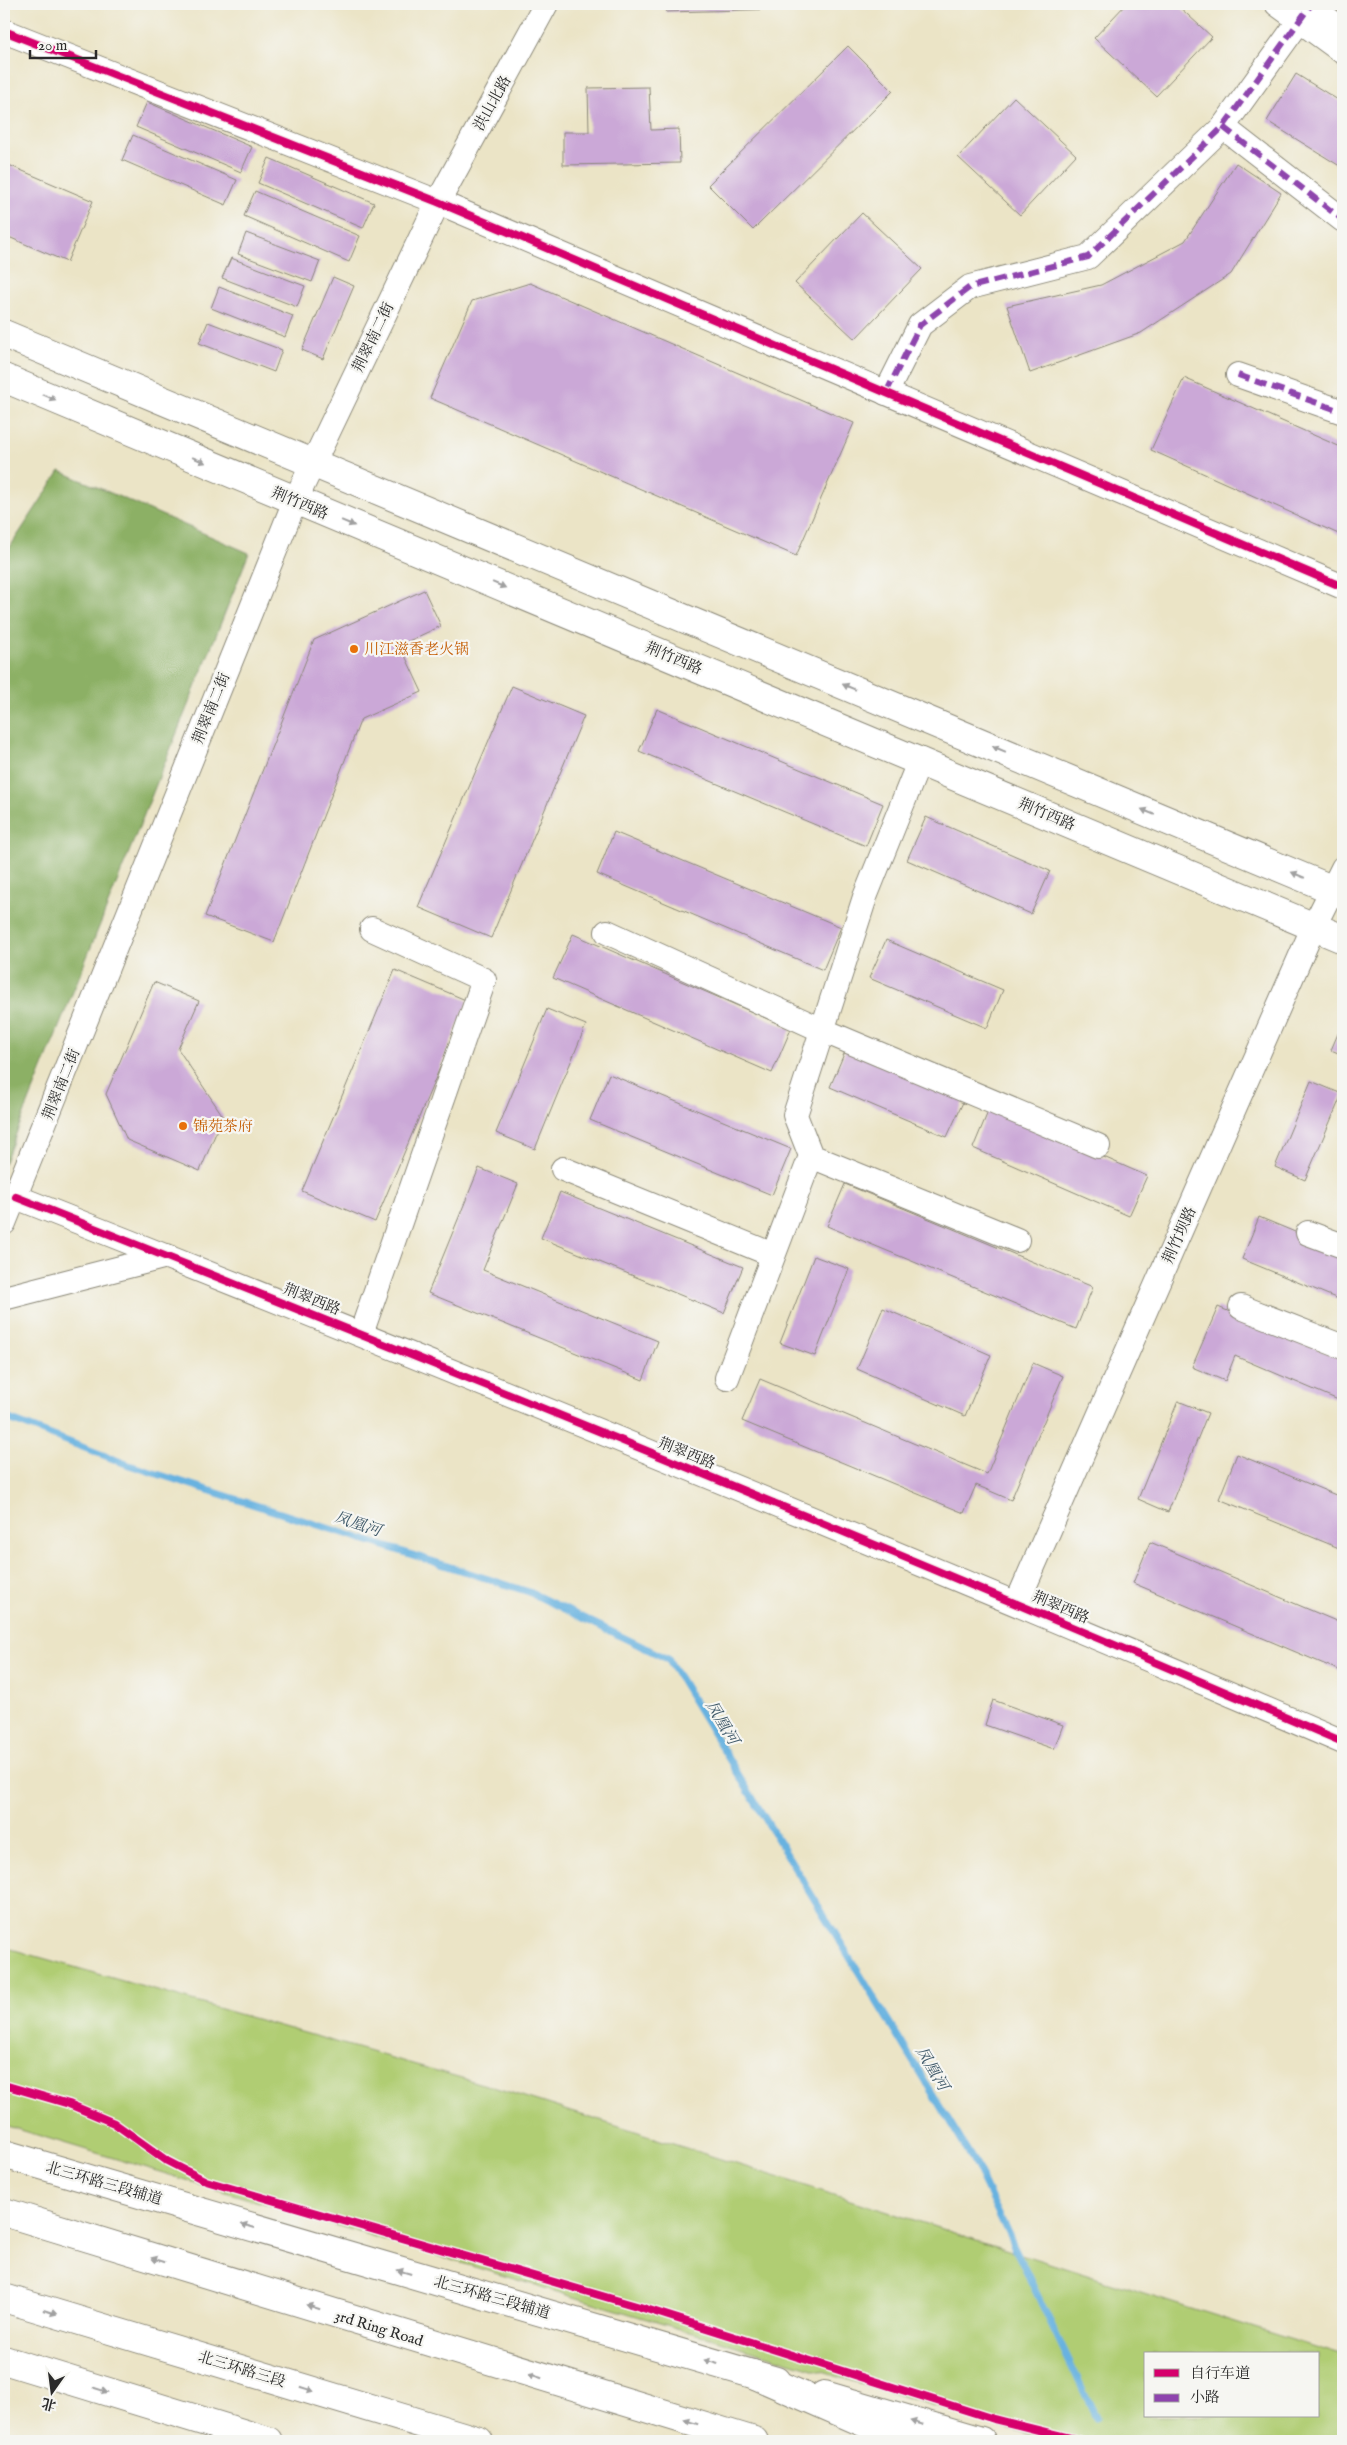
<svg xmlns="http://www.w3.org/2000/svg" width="1347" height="2445" font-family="'IM FELL English','Noto Serif SC',serif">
  <rect width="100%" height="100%" fill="#f6f6f2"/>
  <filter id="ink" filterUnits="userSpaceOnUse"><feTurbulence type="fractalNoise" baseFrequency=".02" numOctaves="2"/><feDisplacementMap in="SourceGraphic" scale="10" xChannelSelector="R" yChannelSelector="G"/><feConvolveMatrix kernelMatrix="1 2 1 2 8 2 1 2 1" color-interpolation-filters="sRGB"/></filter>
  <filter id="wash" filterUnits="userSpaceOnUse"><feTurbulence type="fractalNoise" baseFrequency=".0096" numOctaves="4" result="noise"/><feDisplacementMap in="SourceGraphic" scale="20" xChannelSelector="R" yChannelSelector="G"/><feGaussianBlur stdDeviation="1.12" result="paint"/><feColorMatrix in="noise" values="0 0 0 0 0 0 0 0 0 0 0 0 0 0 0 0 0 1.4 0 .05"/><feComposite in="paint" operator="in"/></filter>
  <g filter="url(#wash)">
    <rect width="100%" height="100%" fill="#ebe4c6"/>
    <path fill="#b0cd73" stroke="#6e7c4f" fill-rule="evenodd" d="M 4,1947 L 493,2087 L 1343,2356 L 1343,2441 L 1051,2441 L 4,2125 ZM 1146,2354 L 1318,2354 L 1318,2416 L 1146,2416 Z"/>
    <path fill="#8cb065" stroke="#5c6e48" d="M 60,471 L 249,553 L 4,1164 L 4,556 Z"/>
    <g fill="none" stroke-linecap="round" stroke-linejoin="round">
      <path stroke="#68b2e0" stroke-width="7" d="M 4,1417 L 129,1465 L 529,1592 L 668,1659 L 973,2160 L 1096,2418"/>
    </g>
    <g id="blocks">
      <g fill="#cba8d7">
        <path d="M 666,4 L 782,4 L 782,9 L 666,12 Z"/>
        <path d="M 1126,4 L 1176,4 L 1212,37 L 1156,96 L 1094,38 Z"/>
        <path d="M 848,46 L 893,91 L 753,230 L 708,185 Z"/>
        <path d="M 1296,74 L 1343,103 L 1343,168 L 1267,121 Z"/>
        <path d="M 649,87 L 651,130 L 679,129 L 680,163 L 563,165 L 563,132 L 589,132 L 588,88 Z"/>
        <path d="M 1014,97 L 1076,155 L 1020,215 L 958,157 Z"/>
        <path d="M 147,102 L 252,147 L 241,172 L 136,127 Z"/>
        <path d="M 133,135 L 237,180 L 226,205 L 122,160 Z"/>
        <path d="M 269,158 L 374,203 L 363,228 L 258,183 Z"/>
        <path d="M 4,163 L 93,201 L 67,262 L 4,235 Z"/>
        <path d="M 1236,163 L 1281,193 L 1231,274 L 1141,333 L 1030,373 L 1007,306 L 1101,285 L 1185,241 Z"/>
        <path d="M 255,191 L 360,236 L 349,262 L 244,216 Z"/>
        <path d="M 862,213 L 922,269 L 855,339 L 795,283 Z"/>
        <path d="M 246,233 L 320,261 L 312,282 L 238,254 Z"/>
        <path d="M 231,258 L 305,286 L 297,307 L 222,278 Z"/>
        <path d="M 333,277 L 354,286 L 323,359 L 302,350 Z"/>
        <path d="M 530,283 L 854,423 L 796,556 L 430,398 L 472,301 Z"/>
        <path d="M 219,287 L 293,316 L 285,337 L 211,308 Z"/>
        <path d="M 208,322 L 282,350 L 274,372 L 199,343 Z"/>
        <path d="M 1184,378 L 1343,448 L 1343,536 L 1151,450 Z"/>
        <path d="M 424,590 L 441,626 L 400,645 L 422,692 L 361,719 L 274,942 L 205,916 L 314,640 Z"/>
        <path d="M 512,686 L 584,716 L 491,938 L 418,907 Z"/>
        <path d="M 657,709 L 883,804 L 866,846 L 639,751 Z"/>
        <path d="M 926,817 L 1050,871 L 1031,914 L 907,860 Z"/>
        <path d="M 614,832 L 841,927 L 823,970 L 597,874 Z"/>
        <path d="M 573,934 L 791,1029 L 772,1073 L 553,978 Z"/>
        <path d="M 886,940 L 1003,990 L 987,1028 L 869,978 Z"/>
        <path d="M 395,970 L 468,1001 L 375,1222 L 302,1191 Z"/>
        <path d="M 154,982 L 199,1001 L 178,1049 L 223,1116 L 200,1171 L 127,1140 L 106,1094 Z"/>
        <path d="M 547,1009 L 586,1025 L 535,1149 L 496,1133 Z"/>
        <path d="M 1343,1022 L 1343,1055 L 1331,1050 Z"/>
        <path d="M 846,1049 L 964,1100 L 947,1137 L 830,1087 Z"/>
        <path d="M 609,1074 L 791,1149 L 772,1195 L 590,1120 Z"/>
        <path d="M 1311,1081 L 1342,1094 L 1305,1180 L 1275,1167 Z"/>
        <path d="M 990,1107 L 1147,1176 L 1129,1216 L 973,1148 Z"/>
        <path d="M 479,1168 L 518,1184 L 483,1270 L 658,1341 L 643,1380 L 428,1293 Z"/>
        <path d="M 845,1184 L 1093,1287 L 1076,1329 L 827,1226 Z"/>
        <path d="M 560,1192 L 743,1267 L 724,1313 L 541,1238 Z"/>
        <path d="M 1259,1217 L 1343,1252 L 1343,1301 L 1242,1259 Z"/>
        <path d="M 814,1256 L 849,1269 L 815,1356 L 780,1343 Z"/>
        <path d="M 1218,1307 L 1343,1359 L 1343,1402 L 1235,1356 L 1225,1381 L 1192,1367 Z"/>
        <path d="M 883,1308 L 991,1355 L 965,1416 L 857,1369 Z"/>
        <path d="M 1033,1363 L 1063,1376 L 1011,1500 L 976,1485 L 964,1513 L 742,1421 L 760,1379 L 987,1474 Z"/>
        <path d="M 1178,1401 L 1208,1413 L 1168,1512 L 1138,1499 Z"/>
        <path d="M 1237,1454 L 1343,1498 L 1343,1539 L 1339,1548 L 1219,1499 Z"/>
        <path d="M 1150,1542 L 1343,1624 L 1343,1672 L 1133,1583 Z"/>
        <path d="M 993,1700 L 1063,1725 L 1054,1749 L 985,1725 Z"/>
      </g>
    </g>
  </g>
  <g filter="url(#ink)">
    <use href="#blocks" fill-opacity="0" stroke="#8b8878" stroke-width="1"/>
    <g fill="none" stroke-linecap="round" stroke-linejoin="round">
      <defs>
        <g id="minor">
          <path d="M 1277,4 L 1343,52"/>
          <path d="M 1307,4 L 1343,30"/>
          <path d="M 4,31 L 438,202 L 1343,587"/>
          <path d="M 1223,127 L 1343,220"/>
          <path d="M 1238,375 L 1343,412"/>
          <path d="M 886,393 L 920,325 L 970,287 L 1088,257 L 1223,127 L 1310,6"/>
          <path d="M 607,932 L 822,1030 L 1098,1146"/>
          <path d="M 811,1156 L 1017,1240"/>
          <path d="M 563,1169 L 773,1255"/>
          <path d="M 16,1197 C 461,1373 903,1554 1343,1742"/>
          <path d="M 4,1223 L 295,501 L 438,202 L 546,4"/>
          <path d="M 1308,1233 L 1343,1246"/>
          <path d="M 4,1298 L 167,1256"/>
          <path d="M 1241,1307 L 1343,1347"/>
          <path d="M 361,1334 L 484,980 L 372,929"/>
          <path d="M 727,1378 L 811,1156 L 795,1115 L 865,897 L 920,760"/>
          <path d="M 1017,1603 L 1314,926 L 1343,868"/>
        </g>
        <g id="secondary">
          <path d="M 4,334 L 1343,894"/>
          <path d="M 4,378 L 1343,939"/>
          <path d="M 4,2154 L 776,2381"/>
          <path d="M 4,2360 L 268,2441"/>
          <path d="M 824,2395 L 981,2441"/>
        </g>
        <g id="trunk">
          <path d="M 4,2212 L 754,2441"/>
          <path d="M 4,2298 L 479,2441"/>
          <path d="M 753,2374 L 906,2441"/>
        </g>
      </defs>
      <use href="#minor" stroke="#8b8878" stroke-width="26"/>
      <use href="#secondary" stroke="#8b8878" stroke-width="30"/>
      <use href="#trunk" stroke="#8b8878" stroke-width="30"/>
      <use href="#minor" stroke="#fff" stroke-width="24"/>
      <use href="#secondary" stroke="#fff" stroke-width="28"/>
      <use href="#trunk" stroke="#fff" stroke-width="28"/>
      <g stroke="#8e44ad" stroke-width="6" stroke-dasharray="12 6" stroke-linecap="butt">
        <path d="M 1223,127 L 1343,220"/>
        <path d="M 1238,375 L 1343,412"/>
        <path d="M 886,393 L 920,325 L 970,287 L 1088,257 L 1223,127 L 1310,6"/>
      </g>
      <defs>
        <g id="cycleway">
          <path d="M 4,31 L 438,202 L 1343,587"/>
          <path d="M 16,1197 C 461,1373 903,1554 1343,1742"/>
          <path d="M 4,2085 L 69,2104 L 114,2123 L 167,2161 L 206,2181 L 640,2307 L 994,2419 L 1082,2441"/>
        </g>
      </defs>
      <use href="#cycleway" stroke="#f6f6f2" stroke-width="11"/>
      <use href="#cycleway" stroke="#d6006c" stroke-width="8"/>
    </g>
    <defs><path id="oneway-solid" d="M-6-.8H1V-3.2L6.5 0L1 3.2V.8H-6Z" transform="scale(1.25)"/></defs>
    <g fill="#a0a0a0">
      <use href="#oneway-solid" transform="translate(49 397) rotate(23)"/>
      <use href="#oneway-solid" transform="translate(199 460) rotate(23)"/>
      <use href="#oneway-solid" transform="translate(348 523) rotate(23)"/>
      <use href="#oneway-solid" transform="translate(499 585) rotate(23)"/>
      <use href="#oneway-solid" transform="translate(849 687) rotate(-157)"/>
      <use href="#oneway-solid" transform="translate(999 749) rotate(-157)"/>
      <use href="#oneway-solid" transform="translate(1148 812) rotate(-157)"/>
      <use href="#oneway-solid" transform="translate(1298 875) rotate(-157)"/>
      <use href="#oneway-solid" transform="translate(248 2226) rotate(-164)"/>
      <use href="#oneway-solid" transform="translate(158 2260) rotate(-163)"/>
      <use href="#oneway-solid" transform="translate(404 2272) rotate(-164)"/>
      <use href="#oneway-solid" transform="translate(313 2307) rotate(-163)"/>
      <use href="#oneway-solid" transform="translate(50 2312) rotate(17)"/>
      <use href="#oneway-solid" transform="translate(711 2362) rotate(-164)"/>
      <use href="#oneway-solid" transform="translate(535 2376) rotate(-163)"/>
      <use href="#oneway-solid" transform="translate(307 2389) rotate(17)"/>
      <use href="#oneway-solid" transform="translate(101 2390) rotate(17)"/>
      <use href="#oneway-solid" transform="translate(691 2422) rotate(-163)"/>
      <use href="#oneway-solid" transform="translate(917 2423) rotate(-164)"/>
    </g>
  </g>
  <g fill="#e8710a" stroke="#f6f6f2" stroke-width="2">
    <circle cx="354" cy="649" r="5"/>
    <circle cx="183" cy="1126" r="5"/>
  </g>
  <g text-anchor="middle" stroke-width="4.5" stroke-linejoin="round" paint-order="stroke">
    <g font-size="15" fill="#2b2b2b" stroke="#f6f6f2">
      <text transform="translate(492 103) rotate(-61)" y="5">洪山北路</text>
      <text transform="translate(373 337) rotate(-64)" y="5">荆翠南二街</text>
      <text transform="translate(300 503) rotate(23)" y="5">荆竹西路</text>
      <text transform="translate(674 658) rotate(23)" y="5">荆竹西路</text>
      <text transform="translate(211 708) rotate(-68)" y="5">荆翠南二街</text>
      <text transform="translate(1047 814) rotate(23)" y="5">荆竹西路</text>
      <text transform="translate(61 1084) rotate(-68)" y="5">荆翠南二街</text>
      <text transform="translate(1179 1235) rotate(-66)" y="5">荆竹坝路</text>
      <text transform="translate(312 1299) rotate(22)" y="5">荆翠西路</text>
      <text transform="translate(687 1453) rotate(22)" y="5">荆翠西路</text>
      <text transform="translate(1061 1607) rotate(23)" y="5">荆翠西路</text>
      <text transform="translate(104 2183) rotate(16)" y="5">北三环路三段辅道</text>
      <text transform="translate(492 2297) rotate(16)" y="5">北三环路三段辅道</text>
      <text transform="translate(379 2328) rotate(17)" y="5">3rd Ring Road</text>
      <text transform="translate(242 2369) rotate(17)" y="5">北三环路三段</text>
    </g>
    <g font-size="15" fill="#c56008" stroke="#f6f6f2" text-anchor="start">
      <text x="364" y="654">川江滋香老火锅</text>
      <text x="193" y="1131">锦苑茶府</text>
    </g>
    <g font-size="16" font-style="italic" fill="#405a6a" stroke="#f6f6f2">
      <text transform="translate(358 1523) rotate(18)" y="6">凤凰河</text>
      <text transform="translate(723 1722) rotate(59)" y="6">凤凰河</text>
      <text transform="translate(933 2068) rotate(59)" y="6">凤凰河</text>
    </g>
  </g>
  <rect width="1347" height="2445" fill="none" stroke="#f6f6f2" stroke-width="20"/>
  <rect x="1144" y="2352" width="175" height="65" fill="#f6f6f2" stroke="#a5a5a2"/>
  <rect x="1154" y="2369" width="25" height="8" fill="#d6006c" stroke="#a5a5a2"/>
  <text x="1190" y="2378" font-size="15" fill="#2b2b2b">自行车道</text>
  <rect x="1154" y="2394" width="25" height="8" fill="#8e44ad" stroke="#a5a5a2"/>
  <text x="1190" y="2402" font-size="15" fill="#2b2b2b">小路</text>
  <g transform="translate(52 2392) rotate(194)" stroke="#f6f6f2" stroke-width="4" paint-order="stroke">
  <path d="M0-4L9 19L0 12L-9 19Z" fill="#2b2b2b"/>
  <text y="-8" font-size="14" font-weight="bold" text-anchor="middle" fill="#2b2b2b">北</text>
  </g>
  <path d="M30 50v8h66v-8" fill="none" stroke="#2b2b2b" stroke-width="2.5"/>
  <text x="38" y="50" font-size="15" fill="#2b2b2b" stroke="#f6f6f2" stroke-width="4" paint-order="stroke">20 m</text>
</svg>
